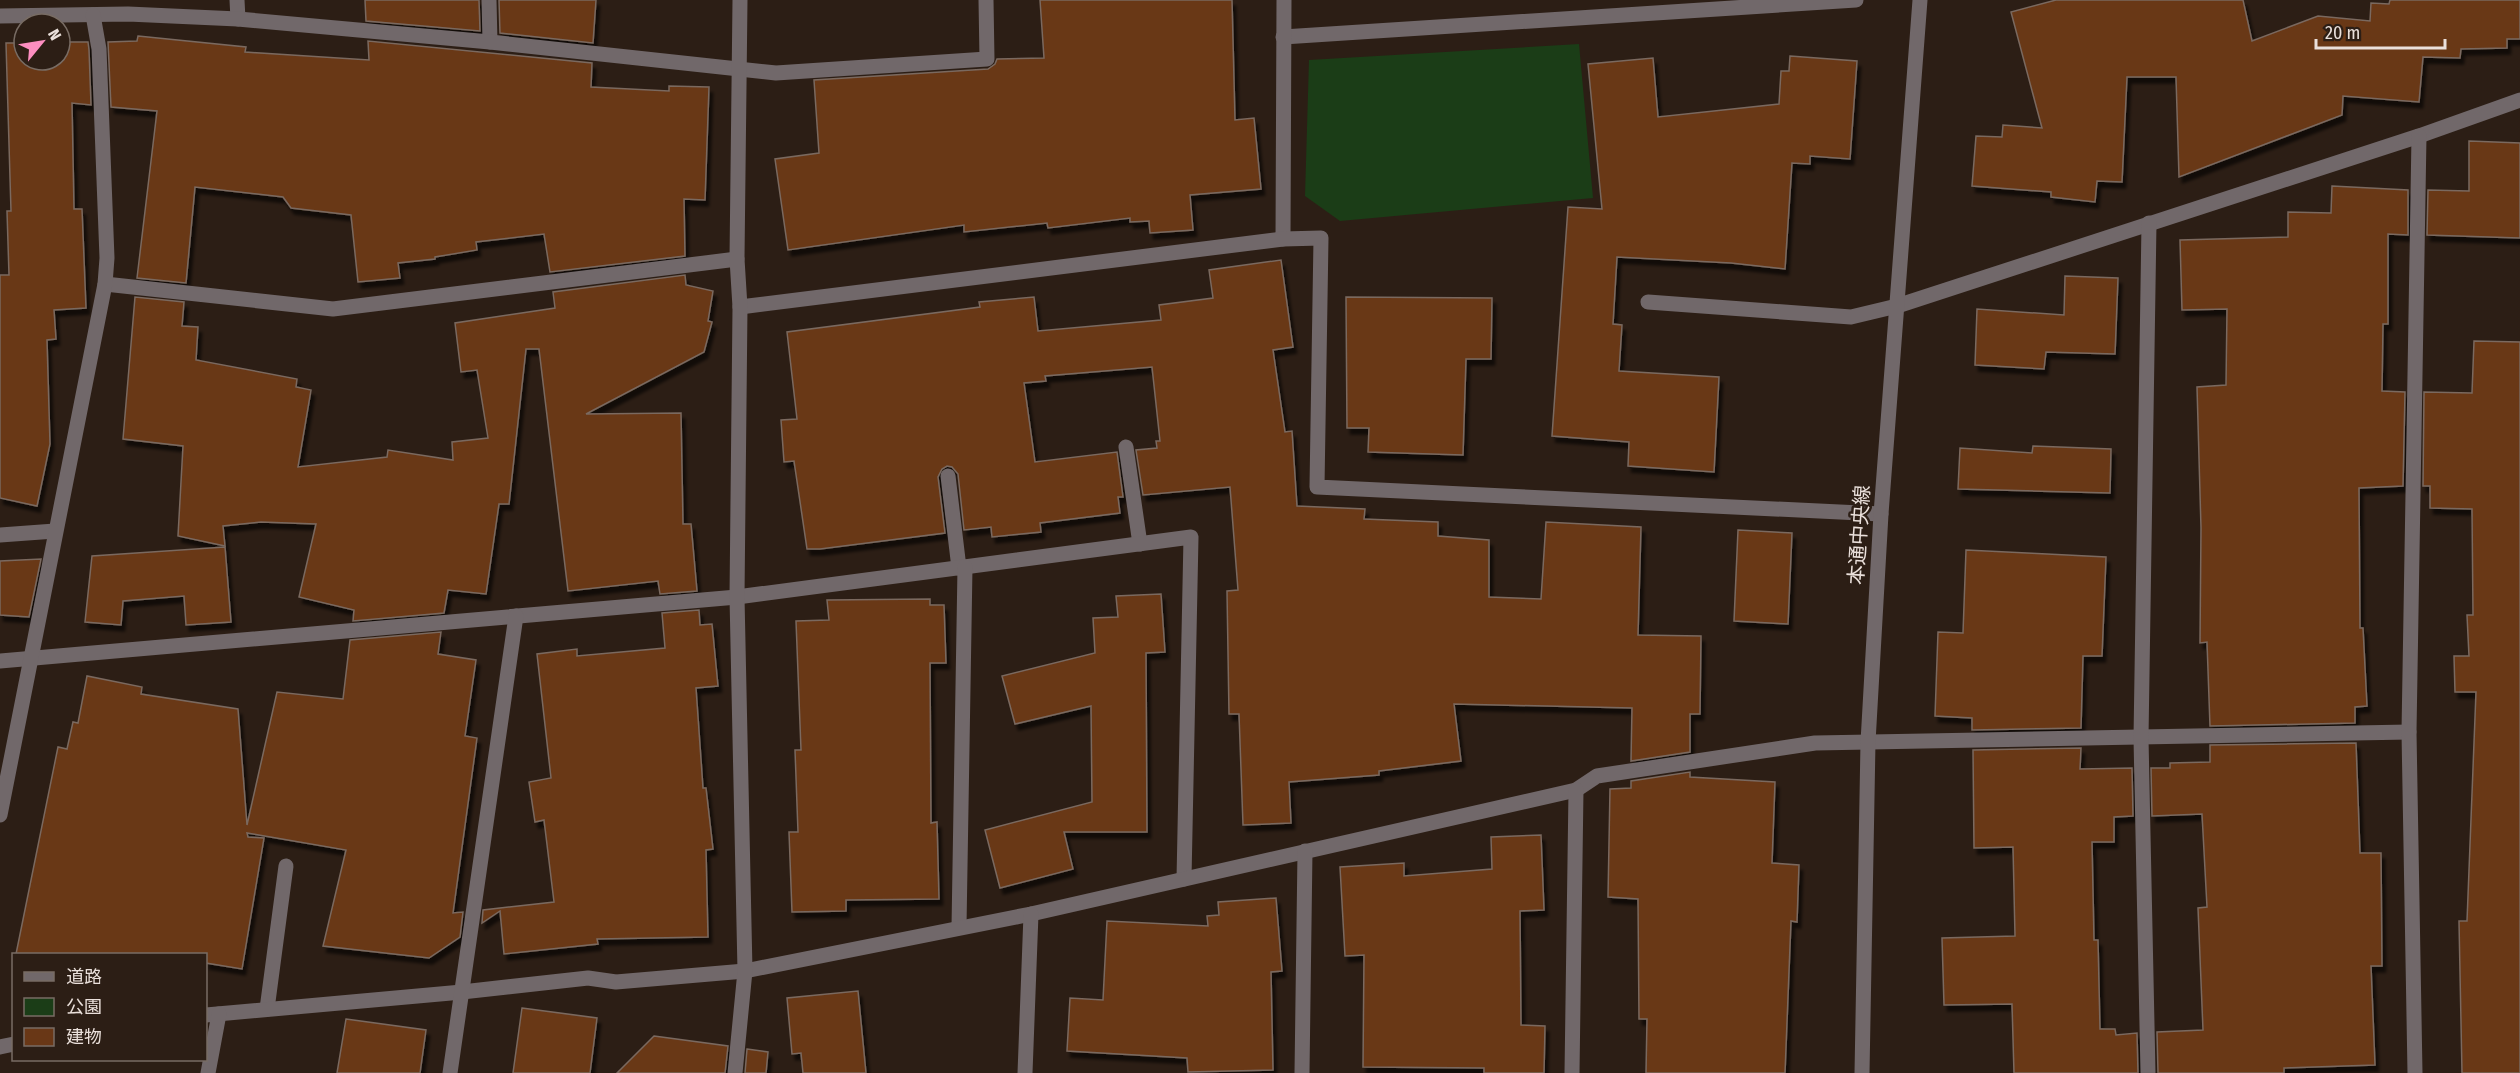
<svg xmlns="http://www.w3.org/2000/svg" width="2520" height="1073" font-family="'Fira Sans Condensed','Noto Sans JP',sans-serif">
  <defs>
    <filter id="shadow"><feDropShadow dx="3.5" dy="6" stdDeviation="1.5" flood-color="#0009"/></filter>
  </defs>
  <rect width="100%" height="100%" fill="#2c1e15"/>
  <path fill="#1b3d17" d="M 1579,44 L 1593,198 L 1340,221 L 1305,196 L 1309,60 Z"/>
  <g fill="#693716" stroke="#7a695f" stroke-width="1.5" filter="url(#shadow)">
    <path d="M 365,0 L 479,0 L 480,31 L 366,21 Z"/>
    <path d="M 499,0 L 596,0 L 593,43 L 500,33 Z"/>
    <path d="M 1040,0 L 1232,0 L 1235,120 L 1254,118 L 1261,189 L 1190,195 L 1193,230 L 1150,233 L 1149,221 L 1130,222 L 1130,218 L 1048,228 L 1047,223 L 964,232 L 964,225 L 788,250 L 775,159 L 819,153 L 814,80 L 988,69 L 995,64 L 997,59 L 1044,58 Z"/>
    <path d="M 2056,0 L 2243,0 L 2252,41 L 2318,16 L 2370,21 L 2371,3 L 2389,4 L 2390,0 L 2520,0 L 2520,39 L 2507,39 L 2507,48 L 2461,49 L 2460,58 L 2423,57 L 2419,102 L 2343,96 L 2342,115 L 2179,177 L 2176,77 L 2127,77 L 2122,182 L 2097,181 L 2095,202 L 2051,197 L 2051,192 L 1972,186 L 1976,136 L 2002,137 L 2003,125 L 2042,128 L 2011,12 Z"/>
    <path d="M 138,36 L 246,47 L 245,52 L 369,60 L 368,41 L 592,63 L 591,87 L 669,91 L 669,86 L 709,87 L 705,200 L 684,199 L 685,256 L 550,272 L 544,234 L 476,242 L 477,250 L 435,257 L 435,259 L 398,263 L 400,278 L 358,282 L 351,215 L 291,208 L 283,197 L 195,187 L 186,283 L 137,278 L 157,111 L 111,107 L 108,42 L 137,41 Z"/>
    <path d="M 60,42 L 88,42 L 89,50 L 91,105 L 72,103 L 74,209 L 82,209 L 86,308 L 54,310 L 56,339 L 47,340 L 50,444 L 37,506 L 0,498 L 0,275 L 9,275 L 7,211 L 11,211 L 6,43 L 24,43 L 24,60 L 60,60 Z"/>
    <path d="M 1790,56 L 1857,61 L 1850,159 L 1810,156 L 1810,164 L 1792,163 L 1785,269 L 1731,263 L 1617,257 L 1613,324 L 1622,325 L 1619,371 L 1719,377 L 1714,472 L 1628,466 L 1629,442 L 1552,436 L 1568,207 L 1602,209 L 1588,64 L 1653,58 L 1658,117 L 1779,104 L 1781,71 L 1789,71 Z"/>
    <path d="M 2469,141 L 2520,143 L 2520,238 L 2427,235 L 2428,190 L 2469,191 Z"/>
    <path d="M 2332,186 L 2408,190 L 2408,235 L 2388,234 L 2388,324 L 2383,324 L 2382,391 L 2405,392 L 2403,486 L 2359,488 L 2360,628 L 2363,628 L 2367,706 L 2355,707 L 2355,723 L 2210,726 L 2207,642 L 2200,643 L 2201,528 L 2197,387 L 2226,385 L 2227,309 L 2182,310 L 2180,240 L 2288,237 L 2288,212 L 2331,213 Z"/>
    <path d="M 1281,260 L 1293,347 L 1273,350 L 1285,432 L 1292,431 L 1297,506 L 1365,509 L 1364,519 L 1438,522 L 1438,536 L 1489,540 L 1489,597 L 1541,599 L 1546,522 L 1641,527 L 1638,635 L 1701,636 L 1700,714 L 1690,714 L 1690,752 L 1631,761 L 1632,708 L 1454,704 L 1461,761 L 1379,771 L 1379,775 L 1289,782 L 1291,823 L 1243,825 L 1239,714 L 1229,714 L 1227,591 L 1238,590 L 1230,487 L 1143,495 L 1136,450 L 1157,448 L 1156,441 L 1160,441 L 1152,367 L 1045,376 L 1046,381 L 1024,383 L 1035,462 L 1117,452 L 1123,497 L 1118,497 L 1120,513 L 1040,523 L 1041,532 L 992,537 L 991,527 L 964,530 L 958,474 L 952,467 L 947,466 L 942,469 L 938,477 L 945,533 L 820,549 L 807,549 L 794,461 L 784,462 L 781,420 L 797,419 L 787,332 L 980,307 L 979,302 L 1034,297 L 1038,331 L 1161,320 L 1159,305 L 1213,298 L 1209,270 Z"/>
    <path d="M 685,275 L 686,285 L 713,291 L 708,321 L 712,322 L 704,352 L 586,414 L 681,413 L 683,524 L 691,524 L 697,591 L 660,594 L 658,581 L 568,591 L 539,349 L 526,349 L 509,504 L 499,504 L 486,594 L 448,590 L 444,613 L 353,621 L 354,610 L 299,597 L 316,524 L 261,522 L 223,526 L 225,546 L 178,536 L 183,446 L 123,439 L 135,297 L 184,302 L 182,326 L 198,327 L 196,360 L 297,379 L 296,387 L 311,390 L 298,467 L 387,457 L 388,450 L 453,460 L 452,442 L 488,438 L 477,370 L 461,372 L 455,323 L 555,308 L 553,292 Z"/>
    <path d="M 2065,276 L 2118,278 L 2115,354 L 2046,352 L 2044,369 L 1975,365 L 1977,309 L 2064,315 Z"/>
    <path d="M 1346,297 L 1492,298 L 1491,359 L 1466,359 L 1463,455 L 1368,452 L 1369,428 L 1347,428 Z"/>
    <path d="M 2474,341 L 2520,342 L 2520,1073 L 2462,1073 L 2459,921 L 2467,921 L 2476,692 L 2455,692 L 2454,656 L 2469,656 L 2467,615 L 2473,615 L 2472,509 L 2430,508 L 2430,486 L 2423,486 L 2424,392 L 2472,393 Z"/>
    <path d="M 2033,446 L 2111,449 L 2110,493 L 1958,489 L 1960,448 L 2032,453 Z"/>
    <path d="M 1738,530 L 1792,533 L 1788,624 L 1734,621 Z"/>
    <path d="M 225,547 L 231,622 L 186,625 L 184,596 L 123,601 L 121,625 L 85,622 L 92,556 Z"/>
    <path d="M 1966,550 L 2106,557 L 2102,656 L 2083,656 L 2081,728 L 1972,730 L 1972,718 L 1935,716 L 1938,632 L 1963,633 Z"/>
    <path d="M 41,559 L 29,617 L 0,615 L 0,561 Z"/>
    <path d="M 1161,594 L 1165,652 L 1146,653 L 1147,832 L 1064,832 L 1073,869 L 1000,888 L 985,830 L 1092,802 L 1091,706 L 1015,724 L 1002,676 L 1095,653 L 1093,618 L 1118,617 L 1116,596 Z"/>
    <path d="M 930,599 L 930,605 L 944,605 L 946,663 L 930,663 L 931,823 L 937,822 L 939,899 L 846,900 L 846,911 L 792,912 L 789,832 L 798,832 L 795,750 L 801,750 L 796,621 L 829,620 L 827,600 Z"/>
    <path d="M 699,610 L 700,625 L 712,624 L 718,686 L 696,688 L 703,788 L 706,788 L 713,849 L 706,850 L 708,937 L 597,939 L 598,944 L 504,954 L 500,911 L 482,923 L 483,910 L 554,902 L 544,820 L 535,822 L 529,782 L 551,778 L 537,654 L 577,649 L 577,656 L 665,648 L 662,613 Z"/>
    <path d="M 441,632 L 438,654 L 476,660 L 465,736 L 477,738 L 453,913 L 463,912 L 460,937 L 429,958 L 323,946 L 346,850 L 247,833 L 248,837 L 264,838 L 242,969 L 206,963 L 206,954 L 16,954 L 58,747 L 67,749 L 73,722 L 78,723 L 87,676 L 142,687 L 141,694 L 238,709 L 247,825 L 277,692 L 343,699 L 350,640 Z"/>
    <path d="M 2356,743 L 2360,853 L 2381,853 L 2382,966 L 2371,966 L 2375,1065 L 2284,1068 L 2284,1073 L 2158,1073 L 2157,1032 L 2203,1030 L 2198,908 L 2207,907 L 2202,814 L 2152,816 L 2151,768 L 2170,768 L 2170,763 L 2210,762 L 2210,745 Z"/>
    <path d="M 2081,748 L 2080,769 L 2132,768 L 2133,816 L 2114,817 L 2114,842 L 2092,842 L 2094,940 L 2098,940 L 2100,1029 L 2115,1029 L 2116,1035 L 2137,1033 L 2138,1073 L 2014,1073 L 2012,1004 L 1944,1005 L 1942,938 L 2015,936 L 2013,847 L 1974,848 L 1973,750 Z"/>
    <path d="M 1690,772 L 1690,777 L 1775,782 L 1772,863 L 1799,865 L 1797,922 L 1791,921 L 1785,1073 L 1646,1073 L 1647,1019 L 1639,1019 L 1638,899 L 1608,897 L 1610,789 L 1631,788 L 1631,781 Z"/>
    <path d="M 1541,835 L 1544,910 L 1520,911 L 1521,1025 L 1545,1026 L 1544,1073 L 1484,1073 L 1484,1068 L 1363,1067 L 1364,955 L 1345,956 L 1340,867 L 1404,863 L 1404,876 L 1492,869 L 1491,837 Z"/>
    <path d="M 1276,898 L 1282,971 L 1271,972 L 1273,1070 L 1188,1072 L 1187,1058 L 1067,1051 L 1070,998 L 1103,1000 L 1107,921 L 1208,926 L 1207,916 L 1219,915 L 1218,902 Z"/>
    <path d="M 858,991 L 866,1073 L 803,1073 L 801,1053 L 792,1054 L 787,998 Z"/>
    <path d="M 522,1008 L 597,1018 L 590,1073 L 513,1073 Z"/>
    <path d="M 346,1019 L 426,1030 L 420,1073 L 337,1073 Z"/>
    <path d="M 654,1036 L 728,1046 L 725,1073 L 617,1073 Z"/>
    <path d="M 747,1049 L 768,1052 L 766,1073 L 745,1073 Z"/>
  </g>
  <g fill="none" stroke-linecap="round" stroke-linejoin="round">
    <g stroke="#71686a" stroke-width="15">
      <path d="M 237,0 L 238,19"/>
      <path d="M 489,0 L 490,42"/>
      <path d="M 0,16 L 128,14 L 238,19 L 490,42 L 776,73 L 987,59 L 986,0"/>
      <path d="M 1283,37 L 1856,0"/>
      <path d="M 1283,239 L 1284,0"/>
      <path d="M 105,284 L 333,309 L 737,259"/>
      <path d="M 1648,302 L 1851,317 L 1897,306 L 2419,136 L 2520,100"/>
      <path d="M 740,307 L 1283,239 L 1321,238 L 1317,487 L 1881,514"/>
      <path d="M 1126,447 L 1140,544"/>
      <path d="M 948,476 L 959,568"/>
      <path d="M 0,535 L 55,531"/>
      <path d="M 0,661 L 737,597 L 1191,537 L 1184,879"/>
      <path d="M 0,815 L 105,284 L 107,258 L 99,49 L 93,15"/>
      <path d="M 959,927 L 965,567"/>
      <path d="M 267,1009 L 286,866"/>
      <path d="M 206,1015 L 462,992 L 588,978 L 616,982 L 745,971 L 1031,914 L 1576,790 L 1597,776 L 1815,743 L 2409,732"/>
      <path d="M 0,1047 L 14,1044"/>
      <path d="M 208,1073 L 219,1014"/>
      <path d="M 450,1073 L 516,616"/>
      <path d="M 735,1073 L 745,971 L 737,597 L 740,307 L 737,259 L 740,0"/>
      <path d="M 1025,1073 L 1031,914"/>
      <path d="M 1302,1073 L 1305,851"/>
      <path d="M 1572,1073 L 1576,790"/>
      <path d="M 1862,1073 L 1868,742 L 1881,514 L 1920,0"/>
      <path d="M 2148,1073 L 2141,738 L 2149,223"/>
      <path d="M 2415,1073 L 2409,732 L 2419,136"/>
    </g>
  </g>
  <g text-anchor="middle" stroke-width="5" stroke-linejoin="round" paint-order="stroke">
    <g font-size="20" fill="#eae0db" stroke="#2c1e15">
      <text transform="translate(1859 535) rotate(-86)" y="7">本通中央線</text>
    </g>
  </g>
  <rect x="12" y="953" width="195" height="108" fill="#2c1e15" stroke="#786c64" stroke-width="1.5"/>
  <rect x="24" y="972" width="30" height="9" fill="#71686a" stroke="#786c64" stroke-width="1.5"/>
  <text x="66" y="983" font-size="18" fill="#eae0db">道路</text>
  <rect x="24" y="998" width="30" height="18" fill="#1b3d17" stroke="#786c64" stroke-width="1.5"/>
  <text x="66" y="1013" font-size="18" fill="#eae0db">公園</text>
  <rect x="24" y="1028" width="30" height="18" fill="#693716" stroke="#786c64" stroke-width="1.5"/>
  <text x="66" y="1043" font-size="18" fill="#eae0db">建物</text>
  <g transform="translate(42 42) rotate(60)"><circle r="28" fill="#2c1e15" stroke="#786c64" stroke-width="1.5"/>
  <path d="M0-4.5L10 22L0 15L-10 22Z" fill="#fd8ec0"/>
  <text y="-9" font-size="16" font-weight="bold" text-anchor="middle" fill="#eae0db">N</text>
  </g>
  <path d="M2316 39v9h129v-9" fill="none" stroke="#eae0db" stroke-width="3"/>
  <text x="2325" y="39" font-size="18" fill="#eae0db" stroke="#2c1e15" stroke-width="4.5" paint-order="stroke">20 m</text>
</svg>
